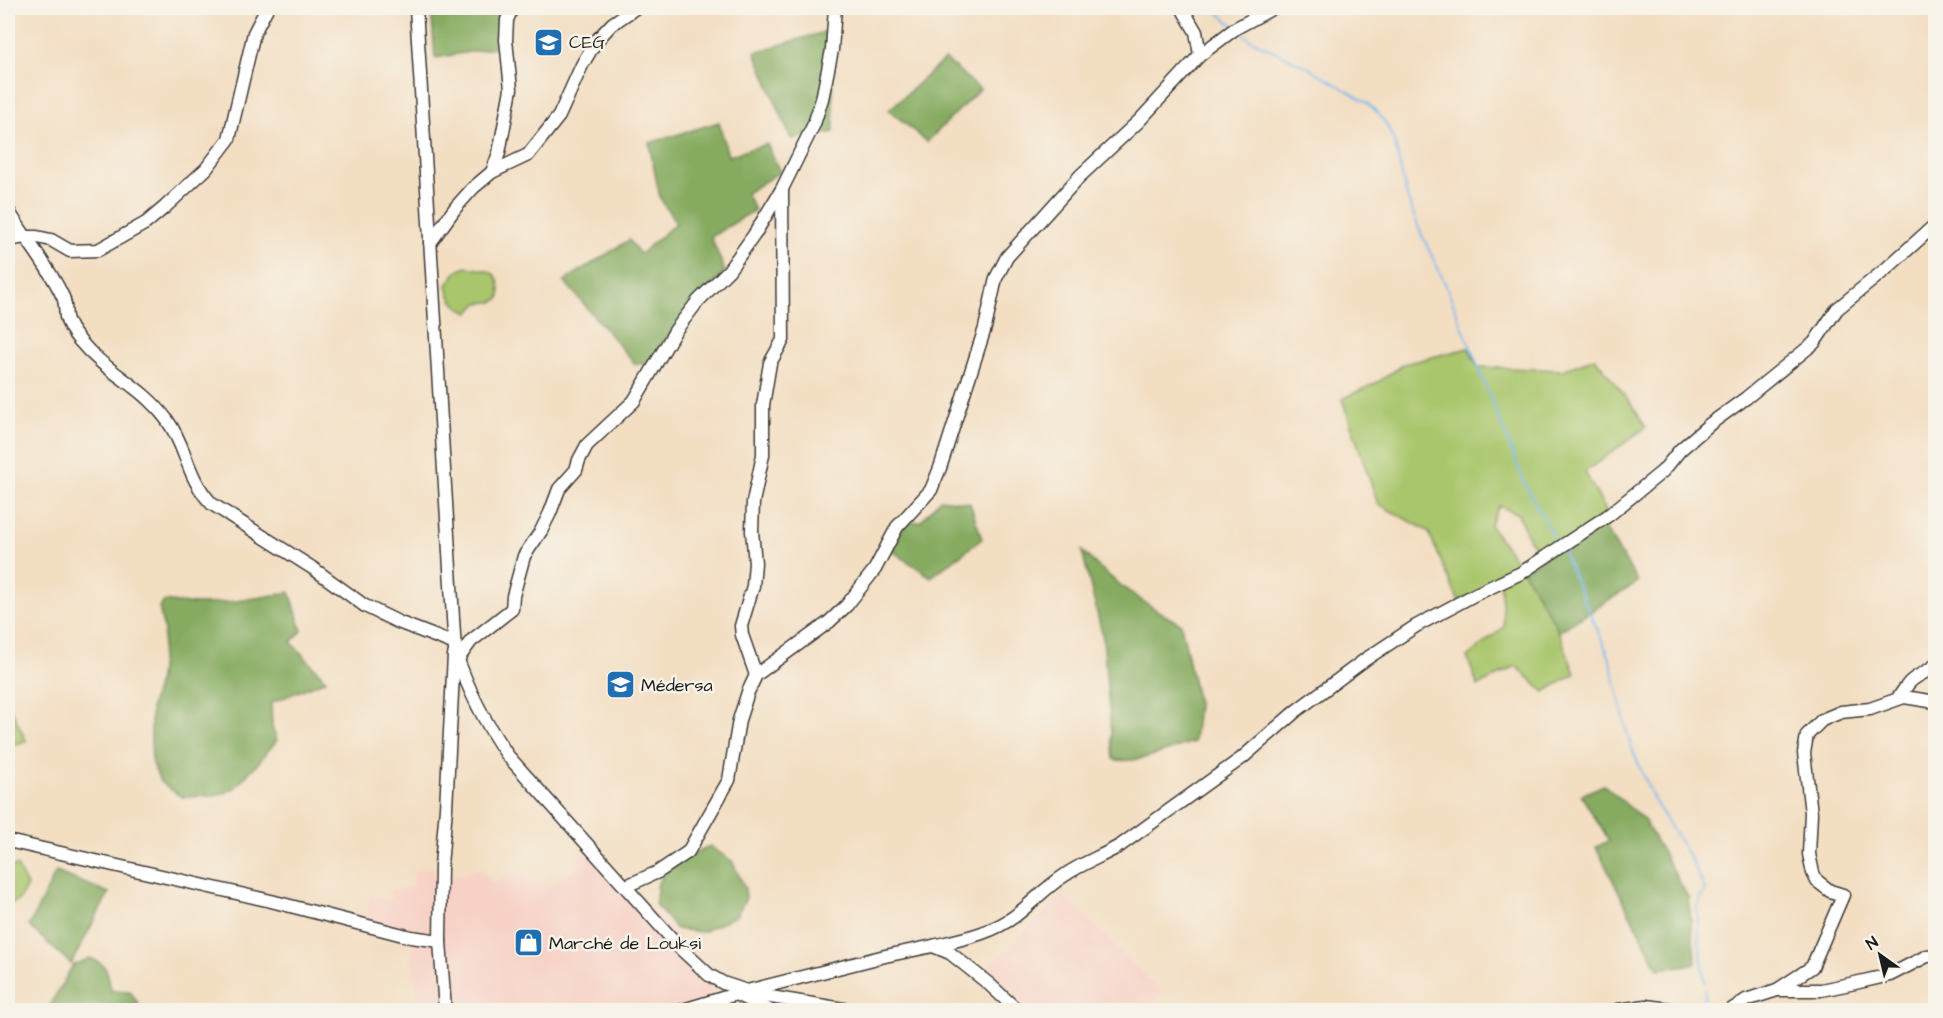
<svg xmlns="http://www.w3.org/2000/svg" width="1943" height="1018" font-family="'Architects Daughter',sans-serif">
  <rect width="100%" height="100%" fill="#f7f3e8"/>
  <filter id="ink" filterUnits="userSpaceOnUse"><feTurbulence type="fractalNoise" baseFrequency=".0167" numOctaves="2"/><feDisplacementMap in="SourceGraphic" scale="12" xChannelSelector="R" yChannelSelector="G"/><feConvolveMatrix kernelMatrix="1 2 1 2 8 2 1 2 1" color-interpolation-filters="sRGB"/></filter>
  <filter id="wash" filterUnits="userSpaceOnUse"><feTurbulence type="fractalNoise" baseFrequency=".008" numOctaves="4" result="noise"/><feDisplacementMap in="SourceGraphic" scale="24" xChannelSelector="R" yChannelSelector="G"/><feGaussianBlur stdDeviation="1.35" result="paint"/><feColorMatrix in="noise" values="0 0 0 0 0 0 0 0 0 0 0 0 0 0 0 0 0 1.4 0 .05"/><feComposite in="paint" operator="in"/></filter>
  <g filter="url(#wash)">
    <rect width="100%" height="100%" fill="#f3dec2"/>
    <g fill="#f7d1c6">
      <path d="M 593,847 L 687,947 L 715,970 L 710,1001 L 680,1010 L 465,1010 L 444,1000 L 419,1000 L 411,961 L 414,936 L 366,924 L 370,896 L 391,900 L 390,891 L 414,887 L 414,871 L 444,866 L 451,878 L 482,869 L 492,884 L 512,875 L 550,885 L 582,865 L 577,858 Z"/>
      <path d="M 1063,894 L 1162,994 L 1146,1010 L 1028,1010 L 987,969 Z"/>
    </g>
    <g fill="#a9c66c" stroke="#627144" stroke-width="1.5">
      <path d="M 467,267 C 491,271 501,270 500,298 L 493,302 L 478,303 L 469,313 C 455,306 450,300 447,285 L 457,271 Z"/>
      <path d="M 1469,348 L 1477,367 L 1563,370 L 1595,358 L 1632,405 L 1646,427 L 1585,472 L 1608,515 L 1545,557 L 1529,540 L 1518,514 L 1499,506 L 1490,525 L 1523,571 L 1555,622 L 1575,674 L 1544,692 L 1516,666 L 1478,686 L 1467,657 L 1504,627 L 1500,582 L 1459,602 L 1428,531 L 1378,504 L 1342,399 L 1378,382 L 1404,364 Z"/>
      <path d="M 11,709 L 26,741 L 8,746 L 8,711 Z"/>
      <path d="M 17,866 L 27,886 L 18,901 L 12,903 L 8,901 L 8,867 Z"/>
    </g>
    <g fill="#86ab60" stroke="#51643e" stroke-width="1.5">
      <path d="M 431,8 L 500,8 L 504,46 L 435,58 Z"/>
      <path d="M 831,30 L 834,132 L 791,139 L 755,52 Z"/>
      <path d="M 945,59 L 980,89 L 927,142 L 889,110 Z"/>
      <path d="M 719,122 L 728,156 L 767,144 L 780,172 L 746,193 L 755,210 L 711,237 L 725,271 L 658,348 L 655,364 L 635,364 L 564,281 L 629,240 L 640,254 L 676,223 L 660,198 L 649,143 Z"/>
      <path d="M 940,499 L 970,503 L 982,539 L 931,577 L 888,548 L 906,523 L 921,521 Z"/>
      <path d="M 1600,520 L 1638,582 L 1558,632 L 1554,622 L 1523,571 Z"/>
      <path d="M 1082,551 C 1111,580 1145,605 1181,624 L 1198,704 L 1194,742 C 1172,748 1134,766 1113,759 L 1103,638 Z"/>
      <path d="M 290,592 L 302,631 L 291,642 L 326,680 L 271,703 L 272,727 L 277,740 L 259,762 L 235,788 L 220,795 L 182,797 L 160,782 L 152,762 L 151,740 L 151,706 L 159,678 L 164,631 L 159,607 L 165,601 C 203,609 251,599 290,592 Z"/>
      <path d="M 1604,785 L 1644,820 L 1688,897 L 1696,964 L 1658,969 L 1596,847 L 1609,841 L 1581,795 Z"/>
      <path d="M 710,846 L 732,861 L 745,888 L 746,898 L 736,916 L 702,932 L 676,929 L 655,904 C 657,897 656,886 659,881 C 668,867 696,852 710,846 Z"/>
      <path d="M 56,872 L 109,893 L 71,964 L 29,926 Z"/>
      <path d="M 90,958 C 110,966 107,972 111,990 L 130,991 L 139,1005 L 132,1010 L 51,1010 L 49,1007 L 73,965 Z"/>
    </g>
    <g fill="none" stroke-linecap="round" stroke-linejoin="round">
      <g stroke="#7bb9ee" stroke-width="2">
        <path d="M 1206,8 L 1217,12 L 1234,26"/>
        <path d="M 1240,31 L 1251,40 L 1309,68 L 1366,102 L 1378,113 L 1387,125 L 1395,144 L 1407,197 L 1420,231 L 1444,281 L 1525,484 L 1558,545"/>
        <path d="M 1563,552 L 1609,656 L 1630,744 L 1654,800 L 1689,856 L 1705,889 L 1697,906 L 1699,942 L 1705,982"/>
        <path d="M 1704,1010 L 1705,990"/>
      </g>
    </g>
  </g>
  <g filter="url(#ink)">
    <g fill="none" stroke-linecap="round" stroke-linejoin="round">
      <defs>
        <g id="minor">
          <path d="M 416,8 L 455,651 C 468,690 484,722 508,756 L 681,949 L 709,975 L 723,983 L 747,991 L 885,956 L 933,946 L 950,953 L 989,984 L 1017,1010"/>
          <path d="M 1182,8 L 1196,32 L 1200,55"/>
          <path d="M 492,172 L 499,153 L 511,89 L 506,40 L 507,20 L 512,8"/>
          <path d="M 8,210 C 25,239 48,265 62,295 C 66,301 65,310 66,317 C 68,326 74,334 80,341 C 106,373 141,385 167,420 C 187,447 186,477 212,504 L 314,569 L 365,606 L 398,622 L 455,644"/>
          <path d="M 8,240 L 25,237 L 37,237 L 51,240 L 70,251 L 98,250 L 146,223 L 165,207 L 206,169 L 229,139 L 254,33 L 267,8"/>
          <path d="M 430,243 L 456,207 L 473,188 L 492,172 L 528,155 L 559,116 L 582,65 L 596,41 L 612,24 L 635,8"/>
          <path d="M 458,659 L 471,641 L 512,609 L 513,596 L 524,556 L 541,531 L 550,513 L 559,489 L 576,470 L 579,460 L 587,445 L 634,401 L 675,331 L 698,301 L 729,270 L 754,235 L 782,189"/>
          <path d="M 756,675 L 742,635 L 741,626 L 753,586 L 755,563 L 752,531 L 753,502 L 763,455 L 763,405 L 770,363 L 783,340 L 782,189 L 814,124 L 822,99 L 832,50 L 835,8"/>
          <path d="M 1898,698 C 1902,693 1906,686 1910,682 C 1918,674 1929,672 1936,664"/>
          <path d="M 8,841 L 271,901 L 411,937 L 440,941"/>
          <path d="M 626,886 L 658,872 L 688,852 L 729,780 L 739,720 L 748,692 L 756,675 L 829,622 L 847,605 L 875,569 L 897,527 L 931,490 L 940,468 L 985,328 L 996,278 L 1007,257 L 1080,176 L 1139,121 L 1200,55 L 1236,28 L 1273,8"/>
          <path d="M 933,946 C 962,939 991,934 1015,916 C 1032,903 1046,887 1065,875 C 1082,863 1103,856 1121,845 L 1242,758 L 1296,711 L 1366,659 L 1416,626 L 1476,594 L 1521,573 L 1609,515 L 1663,471 L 1680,450 L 1710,424 L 1746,398 L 1814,343 L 1837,309 L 1886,269 L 1936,224"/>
          <path d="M 1777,990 L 1812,967 L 1843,895 L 1830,891 L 1817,881 L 1813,873 L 1809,854 L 1811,813 L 1804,753 L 1807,735 L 1822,720 L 1841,712 L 1870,709 L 1904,697 L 1936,702"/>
          <path d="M 747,993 L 849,1010"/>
          <path d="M 738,995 L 769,1010"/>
          <path d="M 445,1010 L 440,941 L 441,865 L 446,808 L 454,655"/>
          <path d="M 683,1010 L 746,991"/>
          <path d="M 1618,1010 L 1646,1006 L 1677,1010"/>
          <path d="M 1731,1010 L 1746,1000 L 1777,990 L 1821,990 L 1855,983 L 1890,975 L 1927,956 L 1936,955"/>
        </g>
      </defs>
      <use href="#minor" stroke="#3c3935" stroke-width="15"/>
      <use href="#minor" stroke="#fff" stroke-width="12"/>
    </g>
  </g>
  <defs>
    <symbol id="school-square" viewBox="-11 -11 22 22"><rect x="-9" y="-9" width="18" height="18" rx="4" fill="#1f6fb2" stroke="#f7f3e8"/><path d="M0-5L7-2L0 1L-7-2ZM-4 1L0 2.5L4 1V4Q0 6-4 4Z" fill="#fff"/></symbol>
    <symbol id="shop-square" viewBox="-11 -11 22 22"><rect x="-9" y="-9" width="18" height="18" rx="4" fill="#1f6fb2" stroke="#f7f3e8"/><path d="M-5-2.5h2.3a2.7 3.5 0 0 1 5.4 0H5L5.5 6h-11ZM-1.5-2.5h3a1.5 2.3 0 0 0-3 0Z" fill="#fff"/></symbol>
  </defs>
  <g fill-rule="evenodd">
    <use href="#school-square" x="532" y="26" width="33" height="33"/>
    <use href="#school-square" x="604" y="668" width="33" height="33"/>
    <use href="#shop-square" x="512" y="926" width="33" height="33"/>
  </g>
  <g text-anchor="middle" stroke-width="5" stroke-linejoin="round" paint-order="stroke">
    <g font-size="18" fill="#1c1c1c" stroke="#f7f3e8" text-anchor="start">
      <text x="569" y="48">CEG</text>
      <text x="641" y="691">Médersa</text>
      <text x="549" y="949">Marché de Louksi</text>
    </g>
  </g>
  <rect width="1943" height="1018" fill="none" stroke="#f7f3e8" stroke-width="30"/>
  <g transform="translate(1880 955) rotate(326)" stroke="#f7f3e8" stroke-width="4.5" paint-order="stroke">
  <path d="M0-4.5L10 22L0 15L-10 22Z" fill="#1c1c1c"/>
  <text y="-9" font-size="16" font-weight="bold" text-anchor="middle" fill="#1c1c1c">N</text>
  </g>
</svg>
